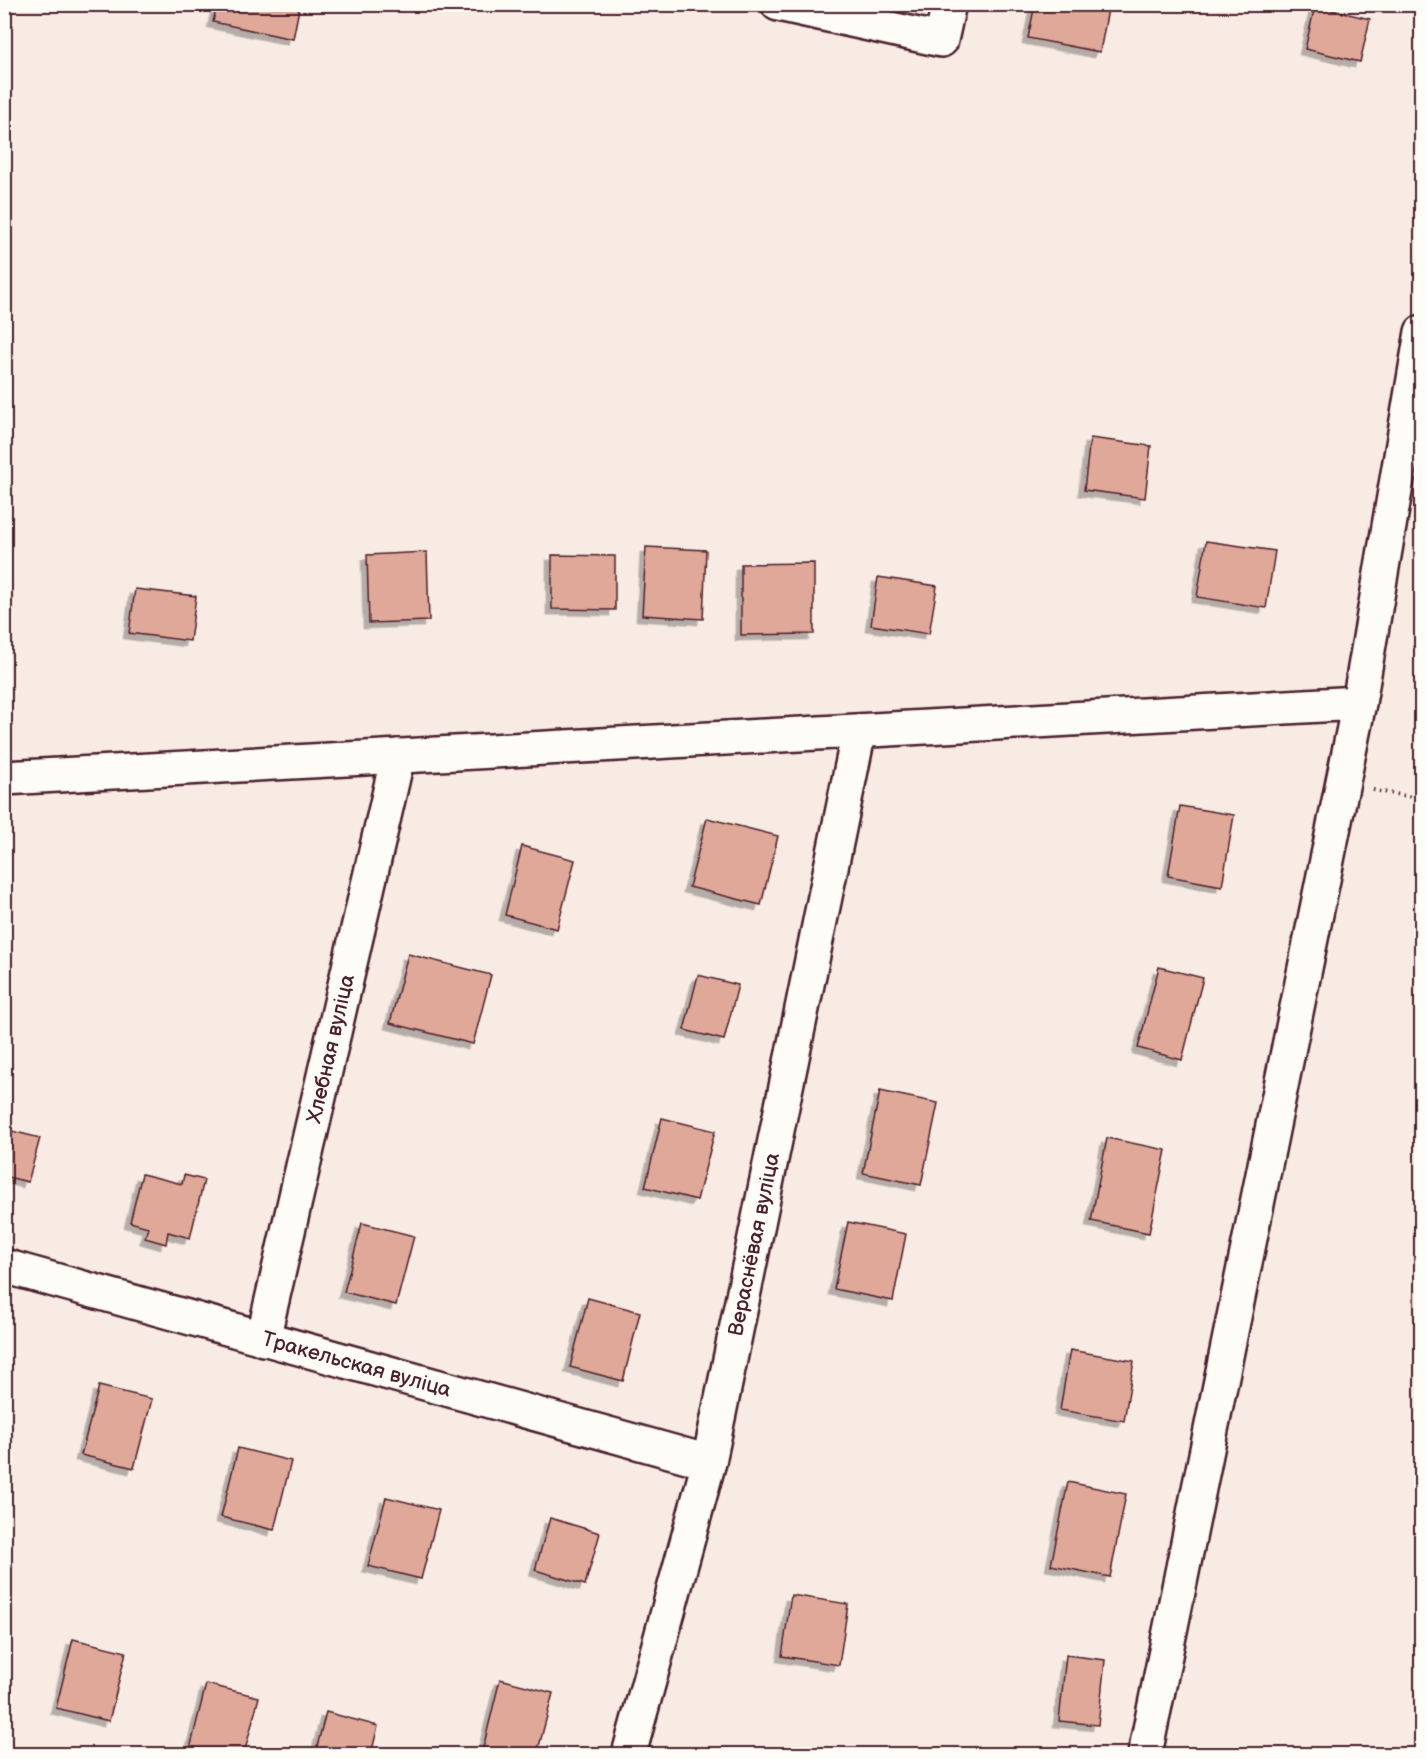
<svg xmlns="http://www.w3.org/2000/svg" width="1426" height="1759" font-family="'Balsamiq Sans',sans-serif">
  <defs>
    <filter id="shadow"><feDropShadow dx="-5.5" dy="5.5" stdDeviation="0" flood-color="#0004"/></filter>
  </defs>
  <rect width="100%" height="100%" fill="#f7ebe4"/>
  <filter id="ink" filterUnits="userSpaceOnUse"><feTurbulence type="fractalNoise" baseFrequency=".0167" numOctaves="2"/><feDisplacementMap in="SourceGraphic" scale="12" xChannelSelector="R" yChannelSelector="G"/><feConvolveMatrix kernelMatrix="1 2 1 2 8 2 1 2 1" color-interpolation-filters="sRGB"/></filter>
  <g filter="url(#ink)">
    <g fill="#e0a898" stroke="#4a1f2b" stroke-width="1.5" filter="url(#shadow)">
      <path d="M 217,4 L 300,4 L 293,39 L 213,22 Z"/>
      <path d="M 1035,4 L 1109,4 L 1100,52 L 1028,38 Z"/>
      <path d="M 1315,6 L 1370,19 L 1360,62 L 1305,49 Z"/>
      <path d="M 1090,438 L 1151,446 L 1145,498 L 1084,490 Z"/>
      <path d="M 1206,541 L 1275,551 L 1266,608 L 1197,597 Z"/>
      <path d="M 646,547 L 706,550 L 703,619 L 642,615 Z"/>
      <path d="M 427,552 L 429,621 L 369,623 L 367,555 Z"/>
      <path d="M 552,555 L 615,556 L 615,610 L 552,609 Z"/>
      <path d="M 814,563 L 814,634 L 741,635 L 741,564 Z"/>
      <path d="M 878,577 L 937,586 L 929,634 L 871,625 Z"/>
      <path d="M 135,589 L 196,596 L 190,641 L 129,633 Z"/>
      <path d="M 1180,806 L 1234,815 L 1222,886 L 1168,876 Z"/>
      <path d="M 707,818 L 778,836 L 761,905 L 689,887 Z"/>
      <path d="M 522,846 L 575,860 L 557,929 L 505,915 Z"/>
      <path d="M 408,954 L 491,975 L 473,1044 L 390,1023 Z"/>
      <path d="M 1159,967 L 1203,978 L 1182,1060 L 1138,1048 Z"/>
      <path d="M 698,975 L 738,985 L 724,1040 L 684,1030 Z"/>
      <path d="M 880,1091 L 938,1103 L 921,1185 L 863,1173 Z"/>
      <path d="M 662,1118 L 715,1131 L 697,1200 L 645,1187 Z"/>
      <path d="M 4,1129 L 40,1138 L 28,1182 L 4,1176 Z"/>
      <path d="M 1107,1138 L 1166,1150 L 1149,1233 L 1091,1221 Z"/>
      <path d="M 142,1174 L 182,1184 L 184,1175 L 204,1180 L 190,1238 L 168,1232 L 166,1244 L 145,1238 L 148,1227 L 130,1222 Z"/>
      <path d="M 848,1222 L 906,1234 L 893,1301 L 834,1289 Z"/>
      <path d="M 362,1223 L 414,1236 L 396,1305 L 344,1292 Z"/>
      <path d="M 588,1298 L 640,1312 L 623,1381 L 570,1367 Z"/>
      <path d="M 1070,1350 L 1134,1361 L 1124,1421 L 1060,1410 Z"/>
      <path d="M 99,1386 L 152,1399 L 134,1468 L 81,1455 Z"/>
      <path d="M 238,1448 L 291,1461 L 274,1530 L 221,1517 Z"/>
      <path d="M 1068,1482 L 1126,1494 L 1110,1577 L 1051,1565 Z"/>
      <path d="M 386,1497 L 439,1510 L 421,1579 L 368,1566 Z"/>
      <path d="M 550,1518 L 600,1533 L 585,1585 L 535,1570 Z"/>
      <path d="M 791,1595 L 848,1604 L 839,1665 L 782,1656 Z"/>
      <path d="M 73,1639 L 126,1652 L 109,1721 L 56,1708 Z"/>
      <path d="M 1066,1655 L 1105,1660 L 1098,1725 L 1059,1721 Z"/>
      <path d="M 500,1679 L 553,1693 L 537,1754 L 509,1754 L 483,1748 Z"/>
      <path d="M 206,1684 L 259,1697 L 244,1754 L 189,1753 Z"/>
      <path d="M 326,1712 L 378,1726 L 371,1754 L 315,1754 Z"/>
    </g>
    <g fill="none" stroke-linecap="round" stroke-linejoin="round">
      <defs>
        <g id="minor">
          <path d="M 778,4 L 941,40 L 949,4"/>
          <path d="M 4,778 L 1359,703"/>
          <path id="s1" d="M 4,1266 L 709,1462"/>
          <path id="s2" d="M 263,1339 L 398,756"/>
          <path id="s3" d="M 629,1754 L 709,1462 L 859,731"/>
          <path d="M 1145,1754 L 1359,703 L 1422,332"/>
        </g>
      </defs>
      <use href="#minor" stroke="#4a1f2b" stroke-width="38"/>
      <path stroke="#4a1f2b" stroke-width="4" stroke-dasharray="1.5 4.5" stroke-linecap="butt" d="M 1373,790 L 1422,799"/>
      <use href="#minor" stroke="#fdfcf7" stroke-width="33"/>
    </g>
  </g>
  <g text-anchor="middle" stroke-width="5" stroke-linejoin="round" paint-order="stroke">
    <g font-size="21" fill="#4a1f2b" stroke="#fdfcf7">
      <text dy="7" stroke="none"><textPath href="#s2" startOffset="298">Хлебная вуліца</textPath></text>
      <text dy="7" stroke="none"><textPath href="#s3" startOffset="525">Вераснёвая вуліца</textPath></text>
      <text dy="7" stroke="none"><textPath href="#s1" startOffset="366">Тракельская вуліца</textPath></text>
    </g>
  </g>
  <rect width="1426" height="1759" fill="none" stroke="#fdfcf7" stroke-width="24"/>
  <rect x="12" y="12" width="1402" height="1735" fill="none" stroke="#4a1f2b" stroke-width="2" filter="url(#ink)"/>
</svg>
